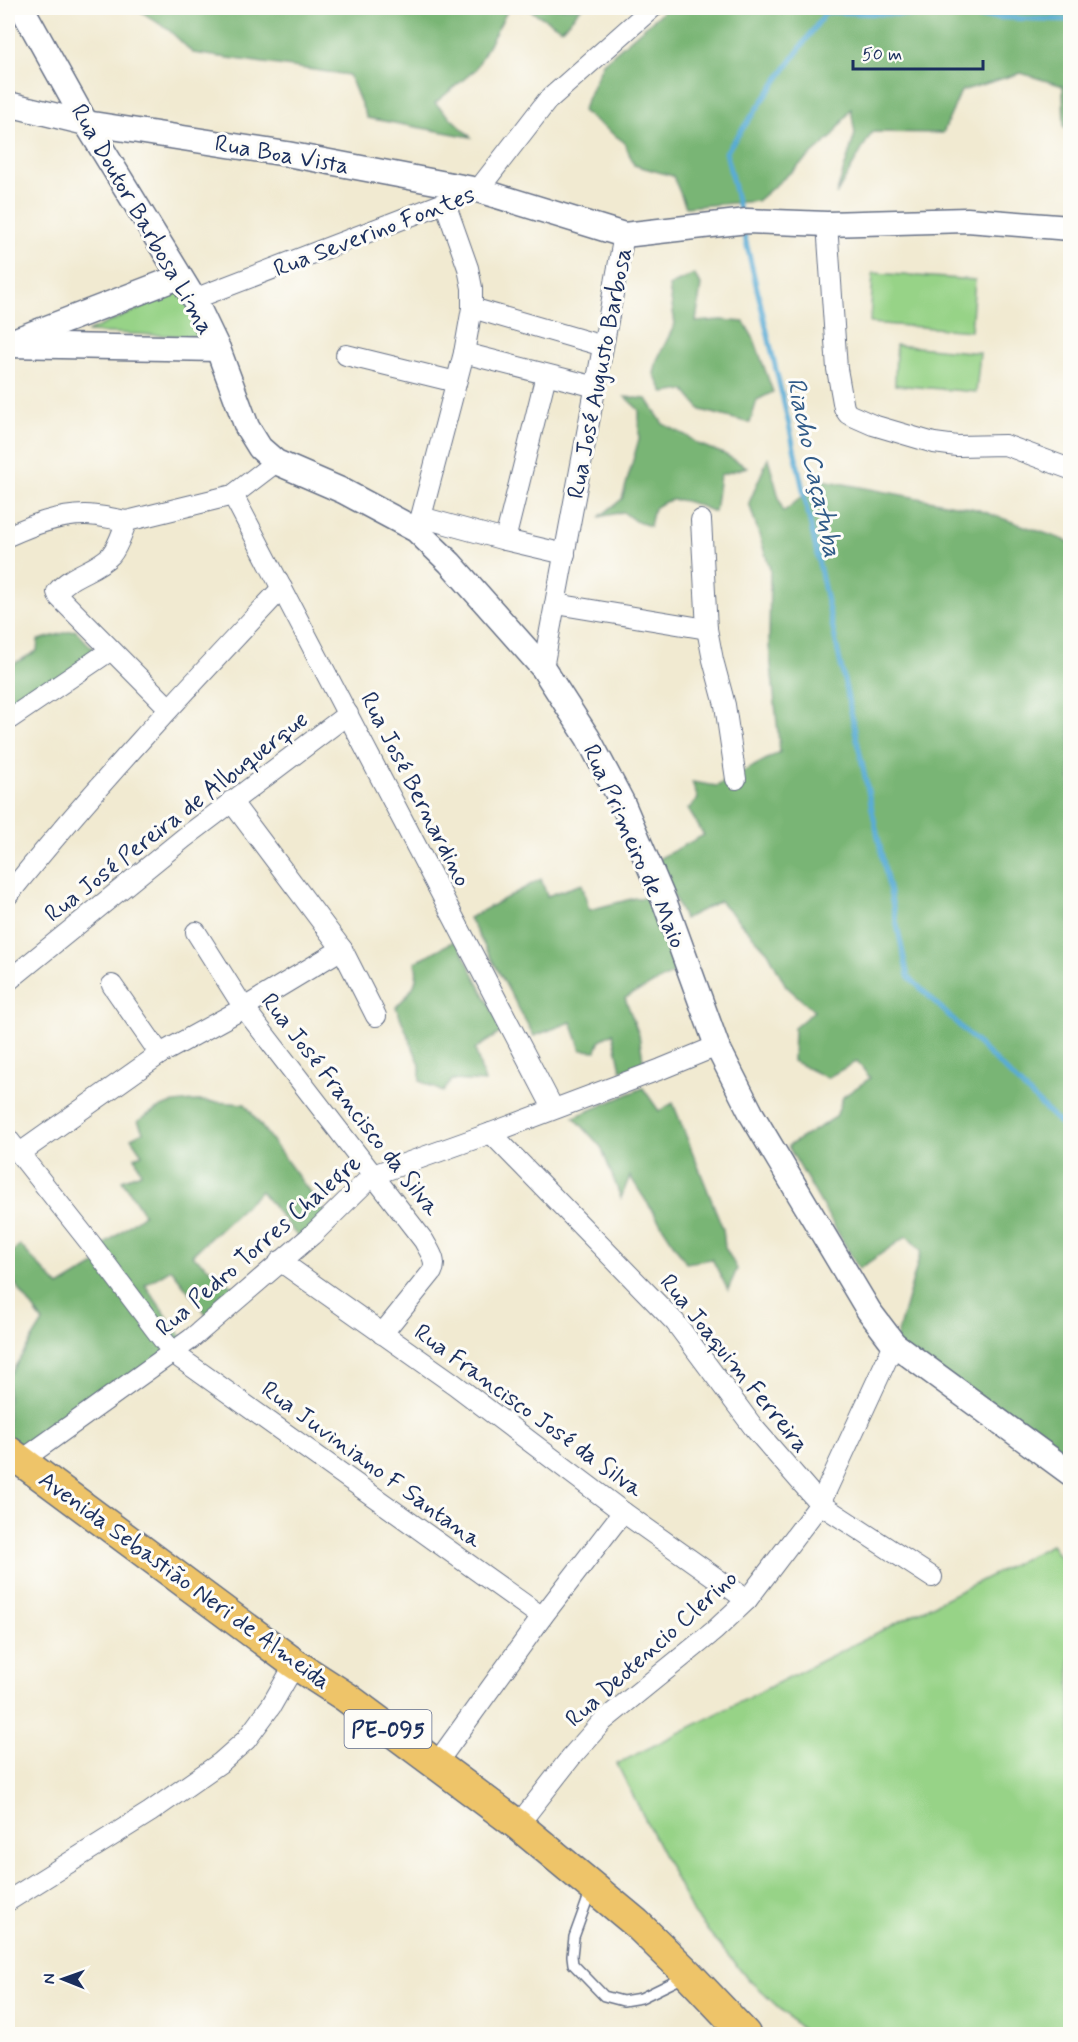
<svg xmlns="http://www.w3.org/2000/svg" width="1078" height="2042" font-family="Mynerve,sans-serif">
  <rect width="100%" height="100%" fill="#fdfcf7"/>
  <filter id="ink" filterUnits="userSpaceOnUse"><feTurbulence type="fractalNoise" baseFrequency=".0167" numOctaves="2"/><feDisplacementMap in="SourceGraphic" scale="12" xChannelSelector="R" yChannelSelector="G"/><feConvolveMatrix kernelMatrix="1 2 1 2 8 2 1 2 1" color-interpolation-filters="sRGB"/></filter>
  <filter id="wash" filterUnits="userSpaceOnUse"><feTurbulence type="fractalNoise" baseFrequency=".008" numOctaves="4" result="noise"/><feDisplacementMap in="SourceGraphic" scale="24" xChannelSelector="R" yChannelSelector="G"/><feGaussianBlur stdDeviation="1.35" result="paint"/><feColorMatrix in="noise" values="0 0 0 0 0 0 0 0 0 0 0 0 0 0 0 0 0 1.4 0 .05"/><feComposite in="paint" operator="in"/></filter>
  <g filter="url(#wash)">
    <rect width="100%" height="100%" fill="#f1ead1"/>
    <g fill="#97d387" stroke="#598172" stroke-width="1.5">
      <path d="M 873,273 L 975,280 L 971,331 L 870,323 Z"/>
      <path d="M 181,290 L 206,337 L 87,332 Z"/>
      <path d="M 896,345 L 980,353 L 976,392 L 895,385 Z"/>
      <path d="M 1051,1545 L 1070,1571 L 1070,2034 L 807,2034 L 746,1977 L 693,1913 L 617,1764 Z"/>
    </g>
    <g fill="#79b574" stroke="#4a7269" stroke-width="1.5">
      <path d="M 136,8 L 509,8 L 475,70 L 435,103 L 471,137 L 367,118 L 349,75 L 193,53 L 170,31 Z"/>
      <path d="M 526,8 L 581,8 L 562,29 Z"/>
      <path d="M 667,8 L 1070,8 L 1070,129 L 1064,128 L 1063,86 L 1021,73 L 961,91 L 943,133 L 872,132 L 836,195 L 855,134 L 851,109 L 832,137 L 757,201 L 686,207 L 673,176 L 634,165 L 624,142 L 582,111 L 603,63 Z"/>
      <path d="M 694,274 L 701,285 L 696,322 L 721,320 L 744,322 L 754,339 L 773,392 L 757,400 L 750,423 L 701,410 L 684,390 L 664,393 L 654,374 L 657,360 L 675,324 L 669,286 Z"/>
      <path d="M 625,397 L 647,399 L 663,424 L 687,436 L 698,444 L 724,454 L 747,467 L 720,475 L 715,512 C 691,503 677,492 654,508 L 650,526 L 635,521 L 623,512 L 599,517 L 622,499 L 639,439 L 639,410 Z"/>
      <path d="M 768,458 L 783,512 L 823,480 L 976,509 L 1070,542 L 1070,1470 L 894,1347 L 921,1251 L 907,1236 L 859,1269 L 788,1146 L 836,1117 L 843,1097 L 870,1078 L 857,1061 L 827,1078 L 793,1061 L 794,1028 L 814,1011 L 786,986 L 768,952 L 720,901 L 684,919 L 658,859 L 704,835 L 688,809 L 698,799 L 692,782 L 717,786 L 780,752 L 769,646 L 770,569 L 749,503 Z"/>
      <path d="M 75,630 L 99,655 L 8,714 L 8,667 L 37,651 L 38,640 Z"/>
      <path d="M 541,879 L 547,896 L 582,884 L 589,910 L 635,898 L 651,898 L 678,971 L 625,998 L 639,1035 L 644,1066 L 621,1070 L 613,1033 L 600,1040 L 596,1051 L 581,1050 L 571,1022 L 534,1036 L 469,918 Z"/>
      <path d="M 456,940 L 503,1031 L 475,1049 L 485,1082 L 452,1080 L 443,1092 L 420,1081 L 420,1065 L 396,1007 C 410,992 421,984 415,962 Z"/>
      <path d="M 643,1088 L 659,1111 L 673,1103 L 723,1229 L 725,1247 L 737,1269 L 728,1290 L 712,1259 L 686,1263 L 630,1176 L 621,1198 L 601,1147 L 574,1117 Z"/>
      <path d="M 199,1101 L 245,1104 L 328,1217 L 301,1241 L 261,1191 L 192,1255 L 242,1294 L 211,1320 L 171,1269 L 145,1285 L 185,1342 L 29,1464 L 8,1448 L 8,1371 L 11,1373 L 43,1322 L 8,1274 L 8,1256 L 20,1245 L 59,1287 L 102,1261 L 102,1246 L 144,1214 L 122,1180 L 141,1173 L 135,1157 L 142,1154 L 131,1138 L 143,1132 L 138,1121 C 163,1104 169,1102 199,1101 Z"/>
    </g>
    <g fill="none" stroke-linecap="round" stroke-linejoin="round">
      <g stroke="#59acd5" stroke-width="5">
        <path d="M 740,214 L 726,152 L 826,12 L 1070,20"/>
        <path d="M 743,229 L 789,425 L 908,976 L 1070,1133"/>
      </g>
    </g>
  </g>
  <g filter="url(#ink)">
    <g fill="none" stroke-linecap="round" stroke-linejoin="round">
      <defs>
        <path id="service" d="M 591,1890 L 574,1937 L 572,1956 L 573,1964 L 604,1996 L 623,2001 L 641,1998 L 684,1977"/>
        <g id="minor">
          <path d="M 827,224 L 837,369 L 844,408 L 848,414 L 873,425 L 934,443 L 957,446 L 1005,445 L 1070,469"/>
          <path d="M 194,299 L 478,190 L 547,101 L 652,8"/>
          <path d="M 472,308 L 603,346"/>
          <path d="M 464,353 L 596,387"/>
          <path d="M 346,355 L 456,382"/>
          <path d="M 233,495 L 553,1108"/>
          <path d="M 421,517 L 505,540 L 565,554"/>
          <path d="M 701,520 L 707,629 L 713,660 L 725,705 L 736,779"/>
          <path d="M 416,530 L 421,517 L 464,353 L 472,308 L 472,288 L 468,268 L 445,203"/>
          <path d="M 8,536 C 32,525 58,515 85,515 C 99,515 113,519 127,521"/>
          <path d="M 505,540 L 546,375"/>
          <path d="M 556,604 L 707,629"/>
          <path d="M 543,668 L 624,235"/>
          <path d="M 169,708 L 59,597 L 57,592 C 71,574 96,571 111,555 C 119,545 122,532 127,521 L 233,495 L 276,462"/>
          <path d="M 8,720 L 111,650"/>
          <path d="M 231,801 L 342,949 L 376,1016"/>
          <path d="M 8,895 C 94,788 188,688 282,588"/>
          <path d="M 196,932 L 244,1008 L 424,1241 C 429,1251 438,1261 432,1272 L 382,1334"/>
          <path d="M 8,981 L 184,838 L 348,714"/>
          <path d="M 112,985 L 160,1054"/>
          <path d="M 491,1133 L 675,1322 L 754,1428 L 820,1504 L 932,1577"/>
          <path d="M 8,1139 L 91,1244 L 173,1353 L 542,1617"/>
          <path d="M 20,1153 L 160,1054 L 244,1008 L 342,949"/>
          <path d="M 280,1261 L 454,1384 L 623,1512 L 747,1600"/>
          <path d="M 21,1461 L 191,1339 L 312,1235 L 373,1175 L 491,1133 L 661,1069 L 717,1046"/>
          <path d="M 436,1764 L 542,1617 L 623,1512"/>
          <path d="M 518,1825 L 572,1756 L 603,1721 L 714,1631 L 747,1600 L 820,1504 L 894,1344"/>
          <path d="M 8,1901 L 150,1812 L 220,1763 L 246,1740 L 271,1706 L 295,1664"/>
        </g>
        <g id="tertiary">
          <path d="M 22,8 L 86,123 L 194,299 L 218,349 L 247,427 L 260,448 L 276,462 L 343,491 L 416,530 L 450,563 L 543,668 L 588,738 L 622,802 L 665,903 L 717,1046 L 752,1115 L 869,1311 L 894,1344 L 1070,1473"/>
          <path d="M 8,104 L 86,123 L 287,154 L 478,190 L 624,235 L 747,221 L 827,224 L 967,220 L 1070,228"/>
          <path d="M 13,341 L 179,277"/>
          <path d="M 8,345 L 218,349"/>
        </g>
        <path id="primary" d="M 8,1451 L 295,1664 L 346,1697 L 518,1825 L 636,1923 L 689,1975 L 745,2034"/>
      </defs>
      <use href="#service" stroke="#667086" stroke-width="12"/>
      <use href="#minor" stroke="#667086" stroke-width="22"/>
      <use href="#tertiary" stroke="#667086" stroke-width="27"/>
      <use href="#primary" stroke="#667086" stroke-width="33"/>
      <use href="#service" stroke="#fff" stroke-width="9"/>
      <use href="#minor" stroke="#fff" stroke-width="20"/>
      <use href="#tertiary" stroke="#fff" stroke-width="24"/>
      <use href="#primary" stroke="#eec469" stroke-width="30"/>
    </g>
  </g>
  <g text-anchor="middle" stroke-width="6" stroke-linejoin="round" paint-order="stroke">
    <rect fill="#fdfcf7" stroke="#5f6c8c" stroke-width="1.5" x="344.5" y="1710" width="87" height="38" rx="4.5"/>
    <g font-size="22" font-weight="bold" fill="#1b2f5e">
      <text x="388" y="1737">PE-095</text>
    </g>
    <g font-size="24" fill="#1b2f5e" stroke="#fdfcf7">
      <text transform="translate(282 154) rotate(10)" y="8">Rua Boa Vista</text>
      <text transform="translate(143 219) rotate(60)" y="8">Rua Doutor Barbosa Lima</text>
      <text transform="translate(374 231) rotate(-21)" y="8">Rua Severino Fontes</text>
      <text transform="translate(599 373) rotate(-79)" y="8">Rua José Augusto Barbosa</text>
      <text transform="translate(416 789) rotate(63)" y="8">Rua José Bernardino</text>
      <text transform="translate(176 816) rotate(-38)" y="8">Rua José Pereira de Albuquerque</text>
      <text transform="translate(635 846) rotate(66)" y="8">Rua Primeiro de Maio</text>
      <text transform="translate(351 1104) rotate(52)" y="8">Rua José Francisco da Silva</text>
      <text transform="translate(258 1245) rotate(-41)" y="8">Rua Pedro Torres Chalegre</text>
      <text transform="translate(735 1363) rotate(51)" y="8">Rua Joaquim Ferreira</text>
      <text transform="translate(529 1410) rotate(36)" y="8">Rua Francisco José da Silva</text>
      <text transform="translate(372 1464) rotate(36)" y="8">Rua Juviniano F Santana</text>
      <text transform="translate(185 1580) rotate(36)" y="8">Avenida Sebastião Neri de Almeida</text>
      <text transform="translate(651 1648) rotate(-42)" y="8">Rua Deotencio Clerino</text>
    </g>
    <g font-size="26" font-style="italic" fill="#315b88" stroke="#fdfcf7">
      <text transform="translate(815 467) rotate(78)" y="9">Riacho Caçatuba</text>
    </g>
  </g>
  <rect width="1078" height="2042" fill="none" stroke="#fdfcf7" stroke-width="30"/>
  <g transform="translate(63 1979) rotate(271)" stroke="#fdfcf7" stroke-width="4.5" paint-order="stroke">
  <path d="M0-4.5L10 22L0 15L-10 22Z" fill="#1b2f5e"/>
  <text y="-9" font-size="16" font-weight="bold" text-anchor="middle" fill="#1b2f5e">N</text>
  </g>
  <path d="M853 60v9h130v-9" fill="none" stroke="#1b2f5e" stroke-width="3"/>
  <text x="862" y="60" font-size="18" fill="#1b2f5e" stroke="#fdfcf7" stroke-width="4.5" paint-order="stroke">50 m</text>
</svg>
